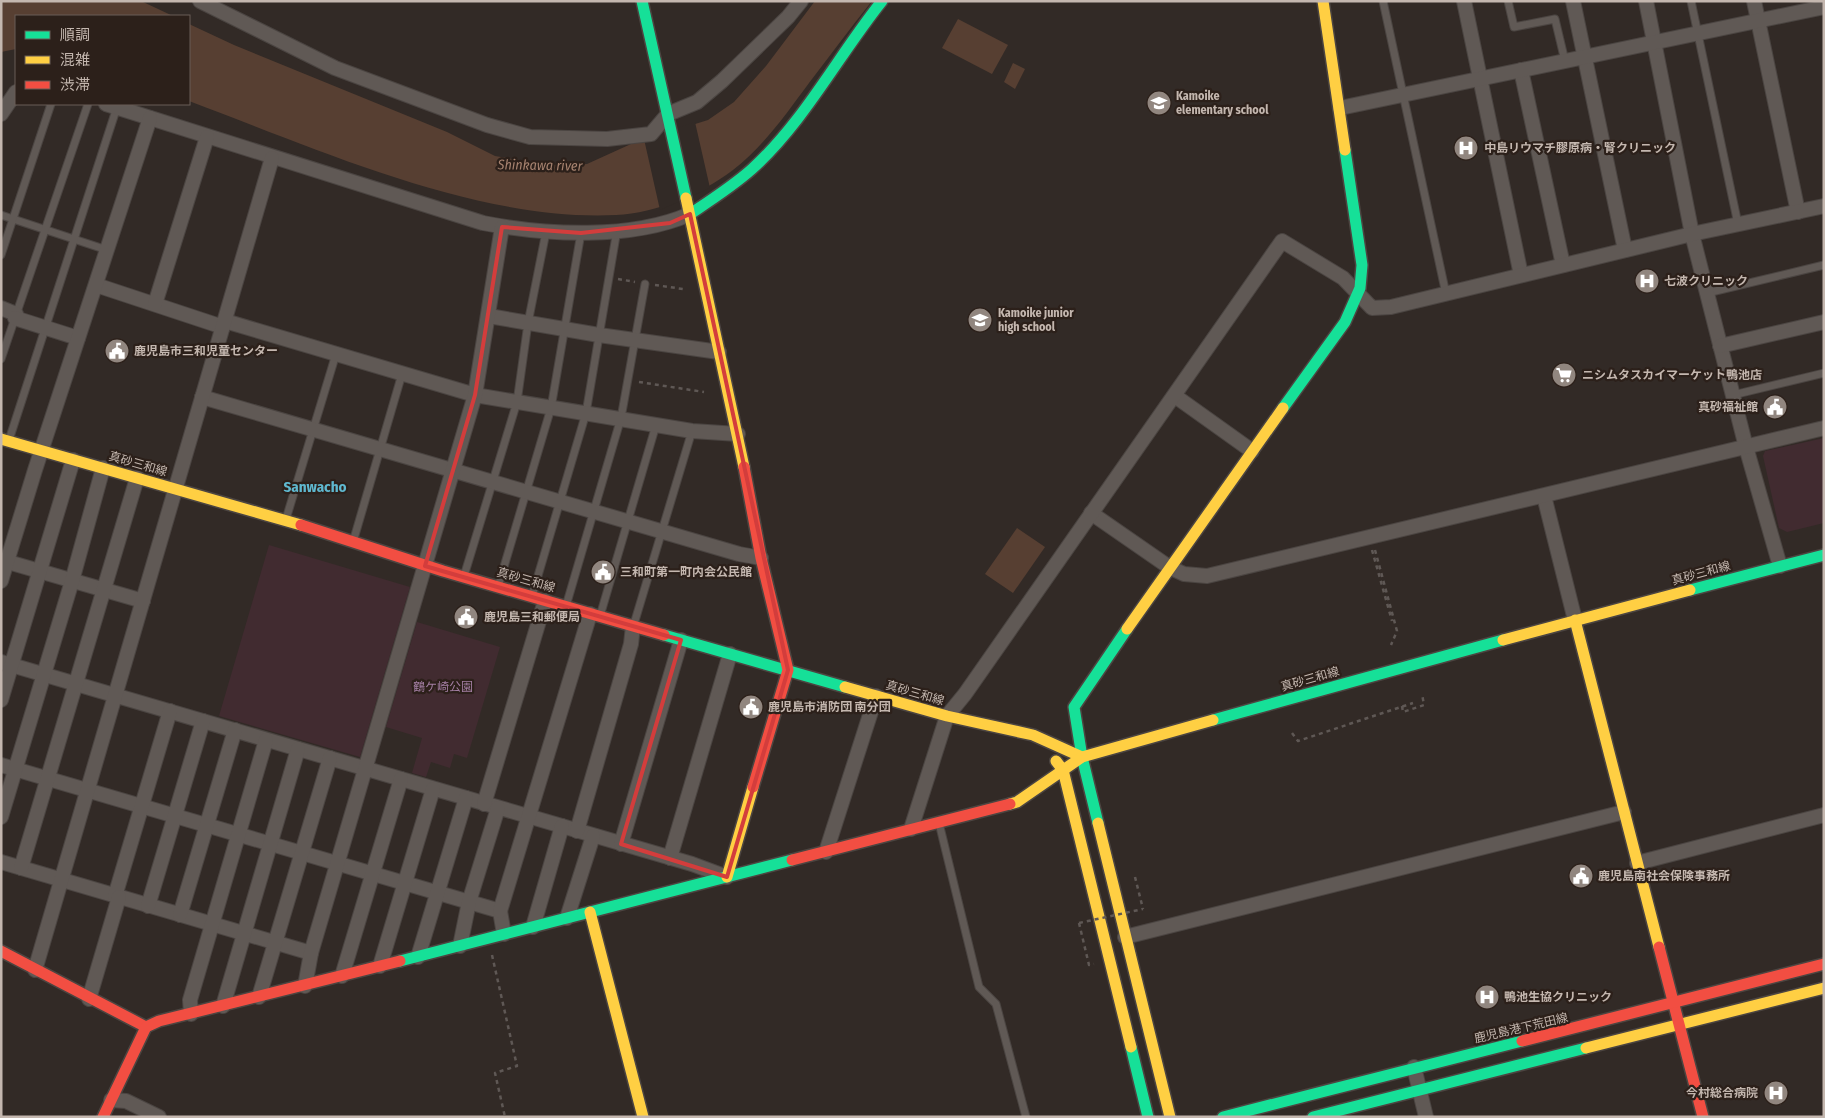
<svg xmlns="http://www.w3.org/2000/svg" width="1825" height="1118" font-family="'Fira Sans Condensed','Noto Sans JP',sans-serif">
  <rect width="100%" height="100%" fill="#322a26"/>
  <g fill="#412b30">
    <path d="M 1824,438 L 1824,523 L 1787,532 L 1779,528 L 1763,456 L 1765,451 Z"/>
    <path d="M 269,545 L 410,587 L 360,757 L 219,716 Z"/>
    <path d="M 417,622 L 500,647 L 467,758 L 454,754 L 450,768 L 431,762 L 426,777 L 412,773 L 422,738 L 386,727 Z"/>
  </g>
  <g fill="#573f32">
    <path d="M 1,1 L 141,1 L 173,16 L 16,16 L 16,49 L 1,52 Z"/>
    <path d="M 815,1 L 872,1 C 850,28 830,56 809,83 C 786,114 764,146 733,170 C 701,194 657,213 616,215 C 478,222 317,149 189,101 L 189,24 L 234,45 L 447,132 L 495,156 L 547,165 L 587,164 L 631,144 L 708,120 L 734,102 L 766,66 Z"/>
    <path d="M 958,19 L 1008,45 L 992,74 L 942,48 Z"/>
    <path d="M 1013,63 L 1025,69 L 1015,89 L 1004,82 Z"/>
    <path d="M 1017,528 L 1045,547 L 1013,593 L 985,574 Z"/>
  </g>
  <path fill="#322a26" d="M 695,122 L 710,188 L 660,210 L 644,139 Z"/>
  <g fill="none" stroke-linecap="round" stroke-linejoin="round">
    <defs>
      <g id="lane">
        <path d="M 1383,1 L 1446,294"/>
        <path d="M 1508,1 L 1514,27 L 1555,19 L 1565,61"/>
        <path d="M 1691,1 L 1738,224"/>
        <path d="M 1,215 L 107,250"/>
        <path d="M 1,255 L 51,104"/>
        <path d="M 1707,293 L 1824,265"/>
        <path d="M 1,359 L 88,104"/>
        <path d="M 1733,395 L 1824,373"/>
        <path d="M 9,440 L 117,107"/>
        <path d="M 286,519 L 336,354"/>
        <path d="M 353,542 L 402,374"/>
        <path d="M 464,576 L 517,402 L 528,323 L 546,232"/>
        <path d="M 498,587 L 551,408 L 581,233"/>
        <path d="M 532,596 L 586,413 L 617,230"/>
        <path d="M 566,606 L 621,418 L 645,284"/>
        <path d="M 600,616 L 656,425"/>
        <path d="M 634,624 L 692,431"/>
        <path d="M 939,823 L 979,987 L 996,1004 L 1026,1117"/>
      </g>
      <g id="street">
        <path d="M 200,1 L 335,68 L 487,125 L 530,137 L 607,139 L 651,134 L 668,114 L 697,102 L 722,81 L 788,17 L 801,1"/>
        <path d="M 1464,1 L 1521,275"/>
        <path d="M 1573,1 L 1625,250"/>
        <path d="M 1646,1 L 1692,234 L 1746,447 L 1780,566"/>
        <path d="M 1754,1 L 1798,212"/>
        <path d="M 1521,70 L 1563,265"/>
        <path d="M 106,104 L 483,223 C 546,235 631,240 690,214"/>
        <path d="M 1340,108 L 1824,7"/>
        <path d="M 1,114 L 16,92"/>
        <path d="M 96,285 L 223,327"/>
        <path d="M 155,304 L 207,137"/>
        <path d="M 1,308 L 16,314"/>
        <path d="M 489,316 L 599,335 L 719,352"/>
        <path d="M 15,318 L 78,338"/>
        <path d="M 225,321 L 475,395 L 692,431 L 738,434"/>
        <path d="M 1720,346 L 1824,322"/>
        <path d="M 1175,396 L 1252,451"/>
        <path d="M 202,397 L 739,554 L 761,558"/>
        <path d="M 1544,496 L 1575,620"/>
        <path d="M 1091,513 L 1169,567 L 1184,574 L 1207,576 L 1824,428"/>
        <path d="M 1,560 L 143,601"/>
        <path d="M 1,581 L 35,470 L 150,118"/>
        <path d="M 1,662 L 692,864 L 727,877"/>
        <path d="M 1,700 L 73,460"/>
        <path d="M 1,765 L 500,911 L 504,934"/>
        <path d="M 484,804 L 545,601"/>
        <path d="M 1,817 L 72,581 L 103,468"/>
        <path d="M 911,829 L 947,716 L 965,694 L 1282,241 L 1343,278 L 1372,308 L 1391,307 L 1692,234 L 1824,206"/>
        <path d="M 577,831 L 631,644 L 633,626"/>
        <path d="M 621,844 L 681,640"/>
        <path d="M 826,852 L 876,696"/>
        <path d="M 670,858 L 730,654"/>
        <path d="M 1,862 L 311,953"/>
        <path d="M 1637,863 L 1824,815"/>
        <path d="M 21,868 L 137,478"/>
        <path d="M 115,896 L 170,711"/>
        <path d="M 148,906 L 203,721"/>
        <path d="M 500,911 L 590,614"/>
        <path d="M 180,915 L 235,730"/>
        <path d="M 567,918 L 593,836"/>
        <path d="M 533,927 L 562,826"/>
        <path d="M 1125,937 L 1624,812"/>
        <path d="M 460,946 L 469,902 L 498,808"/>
        <path d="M 418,957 L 466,798"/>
        <path d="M 380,966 L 433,789"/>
        <path d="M 35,970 L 272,158"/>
        <path d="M 342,976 L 401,779"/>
        <path d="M 305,986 L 311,953 L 475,395 L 502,227"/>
        <path d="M 259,997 L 330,758"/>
        <path d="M 89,999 L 119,897"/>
        <path d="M 223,1006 L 298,749"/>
        <path d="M 191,1014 L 190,1000 L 266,740"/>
        <path d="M 1414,1067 L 1426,1117"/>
        <path d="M 111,1100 L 126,1101 L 159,1117"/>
      </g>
      <g id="fast">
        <path d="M 642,1 L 686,198"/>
        <path d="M 690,214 C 711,200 733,186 752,169 C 804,122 838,56 882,1"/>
        <path d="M 1283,408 L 1345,322 L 1360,288 L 1362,265 L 1345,150"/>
        <path d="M 1690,590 L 1824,555"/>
        <path d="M 664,635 L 845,687"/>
        <path d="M 1213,720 L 1503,640"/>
        <path d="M 1098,823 L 1082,757 L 1074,707 L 1127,629"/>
        <path d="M 400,961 L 792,860"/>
        <path d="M 1131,1047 L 1148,1117"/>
        <path d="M 1223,1117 L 1522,1041"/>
        <path d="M 1313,1117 L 1586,1048"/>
      </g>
      <g id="slow">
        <path d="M 1323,1 L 1345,150"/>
        <path d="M 686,198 L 744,467"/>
        <path d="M 1,439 L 301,525"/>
        <path d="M 1575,620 L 1659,947"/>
        <path d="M 1127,629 L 1283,408"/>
        <path d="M 1503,640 L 1690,590"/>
        <path d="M 845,687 L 947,716 L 1033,735 L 1082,757 L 1213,720"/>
        <path d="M 1056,761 L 1063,770 L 1131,1047"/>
        <path d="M 1010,804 L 1017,802 L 1082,757"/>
        <path d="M 1098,823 L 1170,1117"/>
        <path d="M 727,877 L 753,787"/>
        <path d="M 590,912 L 643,1117"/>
        <path d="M 1586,1048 L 1824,988"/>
      </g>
      <g id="jam">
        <path d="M 744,467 L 761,558 L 788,670 L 753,787"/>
        <path d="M 301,525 L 443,571 L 664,635"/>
        <path d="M 792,860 L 1010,804"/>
        <path d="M 1659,947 L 1703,1117"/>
        <path d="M 1,951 L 146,1027"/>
        <path d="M 1522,1041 L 1824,964"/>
        <path d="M 103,1117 L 146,1027 L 159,1021 L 400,961"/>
      </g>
    </defs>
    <use href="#lane" stroke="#4b4542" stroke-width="9"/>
    <use href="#street" stroke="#4b4542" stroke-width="16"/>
    <use href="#fast" stroke="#4c4541" stroke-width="14"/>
    <use href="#slow" stroke="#4c4541" stroke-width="14"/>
    <use href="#jam" stroke="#4c4541" stroke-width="14"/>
    <g stroke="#5f5855" stroke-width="2.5" stroke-dasharray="4 4" stroke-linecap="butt">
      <path d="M 618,279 L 635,282"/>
      <path d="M 655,285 L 683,289"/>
      <path d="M 639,382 L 704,392"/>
      <path d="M 1372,550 L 1392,621"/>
      <path d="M 1375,550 L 1397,631 L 1391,645"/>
      <path d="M 1402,706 L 1403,712 L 1424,705 L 1422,694"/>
      <path d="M 1292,733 L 1298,741 L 1413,703"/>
      <path d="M 1135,877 L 1143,909"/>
      <path d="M 1079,923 L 1089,965 L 1094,964"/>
      <path d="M 492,955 L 517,1066 L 495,1073 L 505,1117"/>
    </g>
    <use href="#lane" stroke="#605955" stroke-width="7"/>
    <use href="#street" stroke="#605955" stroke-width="14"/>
    <use href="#fast" stroke="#16e098" stroke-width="11"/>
    <use href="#slow" stroke="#ffcf43" stroke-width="11"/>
    <use href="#jam" stroke="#f24e42" stroke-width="11"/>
    <path stroke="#5f5855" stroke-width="2.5" stroke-dasharray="4 4" stroke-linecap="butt" d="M 1079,923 L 1143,909"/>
  </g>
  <path fill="none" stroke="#d33d3c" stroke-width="4" stroke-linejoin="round" d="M 690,214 L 788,670 L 727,877 L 621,844 L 681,640 L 425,566 L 475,395 L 502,227 L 581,233 L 670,223 Z"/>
  <defs>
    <symbol id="school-disc" viewBox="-11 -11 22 22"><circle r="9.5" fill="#91867f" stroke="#2c201a"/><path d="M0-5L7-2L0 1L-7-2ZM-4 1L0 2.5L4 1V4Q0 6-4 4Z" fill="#fff"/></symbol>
    <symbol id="hospital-disc" viewBox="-11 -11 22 22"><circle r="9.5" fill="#91867f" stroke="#2c201a"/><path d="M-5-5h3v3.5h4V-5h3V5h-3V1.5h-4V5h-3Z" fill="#fff"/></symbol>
    <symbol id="civic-disc" viewBox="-11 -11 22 22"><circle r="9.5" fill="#91867f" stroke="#2c201a"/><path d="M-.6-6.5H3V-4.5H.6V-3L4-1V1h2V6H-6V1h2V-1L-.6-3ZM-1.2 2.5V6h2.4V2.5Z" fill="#fff"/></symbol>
    <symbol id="supermarket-disc" viewBox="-11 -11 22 22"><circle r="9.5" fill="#91867f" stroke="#2c201a"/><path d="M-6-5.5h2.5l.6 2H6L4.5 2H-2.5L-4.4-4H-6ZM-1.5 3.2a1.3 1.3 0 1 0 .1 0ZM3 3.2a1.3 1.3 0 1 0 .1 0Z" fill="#fff"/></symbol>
  </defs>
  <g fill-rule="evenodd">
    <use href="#school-disc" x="1145" y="89" width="28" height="28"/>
    <use href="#hospital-disc" x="1452" y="134" width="28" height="28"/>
    <use href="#hospital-disc" x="1633" y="267" width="28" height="28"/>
    <use href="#school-disc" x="966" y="306" width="28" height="28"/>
    <use href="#civic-disc" x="103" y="337" width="28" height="28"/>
    <use href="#supermarket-disc" x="1550" y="361" width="28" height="28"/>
    <use href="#civic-disc" x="1761" y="393" width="28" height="28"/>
    <use href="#civic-disc" x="589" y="558" width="28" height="28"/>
    <use href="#civic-disc" x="452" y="603" width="28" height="28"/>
    <use href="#civic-disc" x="737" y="693" width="28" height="28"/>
    <use href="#civic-disc" x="1567" y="862" width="28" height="28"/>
    <use href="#hospital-disc" x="1473" y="983" width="28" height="28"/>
    <use href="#hospital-disc" x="1762" y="1079" width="28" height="28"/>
  </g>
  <g text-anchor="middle" stroke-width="4.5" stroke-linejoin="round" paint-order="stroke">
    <g font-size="12" font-weight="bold" fill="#c4b7af" stroke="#2c201a" text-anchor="start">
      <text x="1176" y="100">Kamoike<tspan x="1176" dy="14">elementary school</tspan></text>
      <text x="1484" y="152">中島リウマチ膠原病・腎クリニック</text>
      <text x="1664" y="285">七波クリニック</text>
      <text x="998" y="317">Kamoike junior<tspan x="998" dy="14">high school</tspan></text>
      <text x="134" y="355">鹿児島市三和児童センター</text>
      <text x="1582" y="379">ニシムタスカイマーケット鴨池店</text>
      <text x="1758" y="411" text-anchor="end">真砂福祉館</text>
      <text x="620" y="576">三和町第一町内会公民館</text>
      <text x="484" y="621">鹿児島三和郵便局</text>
      <text x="768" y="711">鹿児島市消防団 南分団</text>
      <text x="1598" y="880">鹿児島南社会保険事務所</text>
      <text x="1504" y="1001">鴨池生協クリニック</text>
      <text x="1758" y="1097" text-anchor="end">今村総合病院</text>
    </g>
    <g font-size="12" fill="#c4b7af" stroke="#2c201a">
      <text transform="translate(138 464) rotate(16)" y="4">真砂三和線</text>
      <text transform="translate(1701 573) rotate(-15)" y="4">真砂三和線</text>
      <text transform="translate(526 580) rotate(16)" y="4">真砂三和線</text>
      <text transform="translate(1310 679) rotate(-16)" y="4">真砂三和線</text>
      <text transform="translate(915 693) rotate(16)" y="4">真砂三和線</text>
      <text transform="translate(1521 1028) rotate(-13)" y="4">鹿児島港下荒田線</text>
    </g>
    <g font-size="12" fill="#a37ea3" stroke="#2c201a">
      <text x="443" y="691">鶴ケ崎公園</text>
    </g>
    <g font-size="14" font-style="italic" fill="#a78370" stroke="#2c201a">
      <text transform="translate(540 165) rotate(1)" y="5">Shinkawa river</text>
    </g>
    <g font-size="15" font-weight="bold" fill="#5fb8cf" stroke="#2c201a">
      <text x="315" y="492">Sanwacho</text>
    </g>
  </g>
  <rect width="1825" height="1118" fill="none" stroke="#c4b7af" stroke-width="5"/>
  <rect x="15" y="15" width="175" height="90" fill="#2c201a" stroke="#695c56"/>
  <rect x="25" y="31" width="25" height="8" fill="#16e098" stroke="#695c56"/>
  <text x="60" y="40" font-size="15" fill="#c4b7af">順調</text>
  <rect x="25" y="56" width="25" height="8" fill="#ffcf43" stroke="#695c56"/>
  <text x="60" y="65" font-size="15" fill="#c4b7af">混雑</text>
  <rect x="25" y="81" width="25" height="8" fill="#f24e42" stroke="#695c56"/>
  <text x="60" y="90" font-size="15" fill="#c4b7af">渋滞</text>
</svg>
